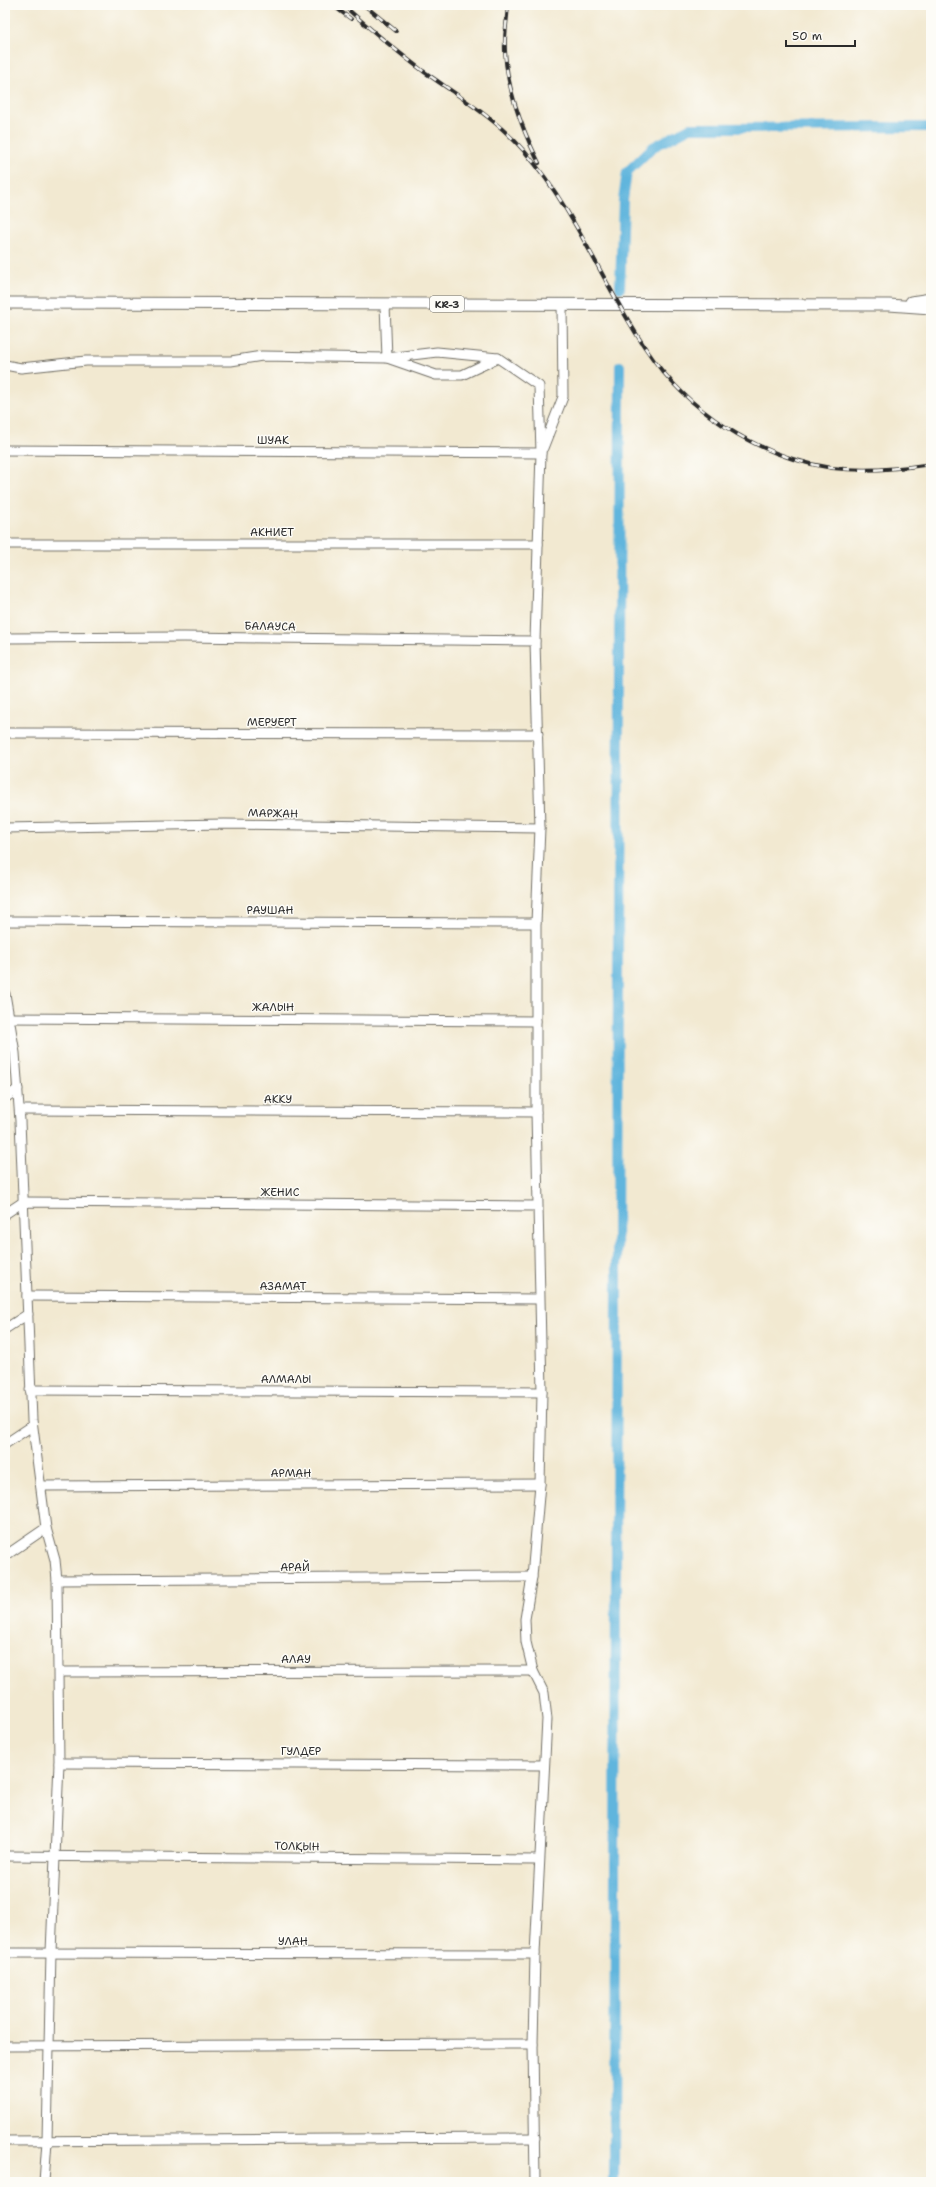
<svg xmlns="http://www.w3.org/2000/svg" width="936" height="2187" font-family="'Shantell Sans',sans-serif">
  <rect width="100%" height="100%" fill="#fdfcf7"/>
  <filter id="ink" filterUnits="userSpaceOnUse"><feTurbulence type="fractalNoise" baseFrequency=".025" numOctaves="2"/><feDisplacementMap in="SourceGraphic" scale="8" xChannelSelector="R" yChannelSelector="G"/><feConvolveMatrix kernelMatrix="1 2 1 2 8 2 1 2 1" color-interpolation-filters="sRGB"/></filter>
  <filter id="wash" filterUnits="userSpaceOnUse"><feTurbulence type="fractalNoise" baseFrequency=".012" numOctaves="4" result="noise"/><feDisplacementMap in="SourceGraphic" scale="16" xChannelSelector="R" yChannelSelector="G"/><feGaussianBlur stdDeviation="0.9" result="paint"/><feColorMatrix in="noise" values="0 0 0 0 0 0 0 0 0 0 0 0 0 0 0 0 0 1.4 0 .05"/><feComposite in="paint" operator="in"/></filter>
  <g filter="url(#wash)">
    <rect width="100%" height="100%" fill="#f2e9d1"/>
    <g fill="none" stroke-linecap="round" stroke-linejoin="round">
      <g stroke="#61b5dd" stroke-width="10">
        <path d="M 620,288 L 623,200 L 627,172 L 653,147 L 690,128 L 931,127"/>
        <path d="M 614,2182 L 620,366"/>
      </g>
    </g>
  </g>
  <g filter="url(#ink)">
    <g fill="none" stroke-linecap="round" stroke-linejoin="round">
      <defs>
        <g id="minor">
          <path d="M 387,358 L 437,352 L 498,358 L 539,386 L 541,453 L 535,641 L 540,828 L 536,923 L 536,1112 L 542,1392 L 540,1484 L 532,1577 L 525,1619 L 526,1642 L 533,1671 L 544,1693 L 547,1719 L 535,1954 L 533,2044 L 535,2182"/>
          <path d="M 390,359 L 436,375 L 462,375 L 498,358"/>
          <path d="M 5,365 L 21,368 L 86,361 L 231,361 L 262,356 L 387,358 L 385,304"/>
          <path d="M 543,448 L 563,397 L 562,304"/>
          <path d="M 5,450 L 541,453"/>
          <path d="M 5,544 L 538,544"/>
          <path d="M 5,638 L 184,637 L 535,641"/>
          <path d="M 5,733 L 538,734"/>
          <path d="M 5,828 L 224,824 L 540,828"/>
          <path d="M 5,921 L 536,923"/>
          <path d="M 5,994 L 15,1053 L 20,1121 L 32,1420 L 46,1528 L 55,1560 L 57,1580 L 59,1763 L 51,1952 L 47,2141 L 44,2182"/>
          <path d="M 10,1018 L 536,1021"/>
          <path d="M 5,1098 L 18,1089"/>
          <path d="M 20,1110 L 536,1112"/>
          <path d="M 5,1214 L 23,1202 L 536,1206"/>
          <path d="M 27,1296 L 539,1299"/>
          <path d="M 5,1329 L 28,1314"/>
          <path d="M 30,1390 L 542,1392"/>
          <path d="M 5,1444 L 32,1426"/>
          <path d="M 41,1486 L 540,1484"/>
          <path d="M 5,1556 L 46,1528"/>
          <path d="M 57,1580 L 532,1577"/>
          <path d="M 59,1672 L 533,1671"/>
          <path d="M 59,1763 L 544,1765"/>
          <path d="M 5,1856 L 539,1860"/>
          <path d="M 5,1953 L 535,1954"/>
          <path d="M 5,2046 L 533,2044"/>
          <path d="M 5,2141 L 535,2138"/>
        </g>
        <g id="major">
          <path d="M 911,302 L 931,299"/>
          <path d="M 5,303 L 889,305 L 931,308"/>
        </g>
      </defs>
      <use href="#minor" stroke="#716e65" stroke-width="11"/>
      <use href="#major" stroke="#716e65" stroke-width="13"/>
      <use href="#minor" stroke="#fff" stroke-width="9"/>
      <use href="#major" stroke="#fff" stroke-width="11"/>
      <defs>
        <g id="rail">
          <path d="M 332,5 L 351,19"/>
          <path d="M 343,5 C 369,28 395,50 423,71 C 458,96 497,119 525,152 C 576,211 603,285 646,349 C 687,411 758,457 832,468 C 865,472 899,469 931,464"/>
          <path d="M 364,5 L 396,31"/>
          <path d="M 508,5 C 507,20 504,36 505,51 C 507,90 522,129 539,163"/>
        </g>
      </defs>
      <use href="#rail" stroke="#2b2b2b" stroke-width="4"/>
      <use href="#rail" stroke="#fdfcf7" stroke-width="2.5" stroke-dasharray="8" stroke-linecap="butt"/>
    </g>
  </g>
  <g text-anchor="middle" stroke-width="3" stroke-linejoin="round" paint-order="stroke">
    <rect fill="#fdfcf7" stroke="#6a6a68" stroke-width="1" x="430" y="296" width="34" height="16" rx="3"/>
    <g font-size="10" font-weight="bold" fill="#2b2b2b">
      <text x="447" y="308">KR-3</text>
    </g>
    <g font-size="11" fill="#2b2b2b" stroke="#fdfcf7">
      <text x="273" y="444">ШУАК</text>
      <text x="272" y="536">АКНИЕТ</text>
      <text transform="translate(270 626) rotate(1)" y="4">БАЛАУСА</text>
      <text x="272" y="726">МЕРУЕРТ</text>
      <text transform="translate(273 813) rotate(1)" y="4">МАРЖАН</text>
      <text x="270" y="914">РАУШАН</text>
      <text x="273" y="1011">ЖАЛЫН</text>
      <text x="278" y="1103">АККУ</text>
      <text x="280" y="1196">ЖЕНИС</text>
      <text x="283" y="1290">АЗАМАТ</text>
      <text x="286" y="1383">АЛМАЛЫ</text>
      <text x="291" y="1477">АРМАН</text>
      <text x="295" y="1571">АРАЙ</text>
      <text x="296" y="1663">АЛАУ</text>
      <text x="301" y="1755">ГУЛДЕР</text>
      <text transform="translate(297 1846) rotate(1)" y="4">ТОЛҚЫН</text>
      <text x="293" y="1945">УЛАН</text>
    </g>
  </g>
  <rect width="936" height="2187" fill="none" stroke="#fdfcf7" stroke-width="20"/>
  <path d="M786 40v6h69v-6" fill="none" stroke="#2b2b2b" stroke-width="2"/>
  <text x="792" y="40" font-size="12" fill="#2b2b2b" stroke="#fdfcf7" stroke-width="3" paint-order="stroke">50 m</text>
</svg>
